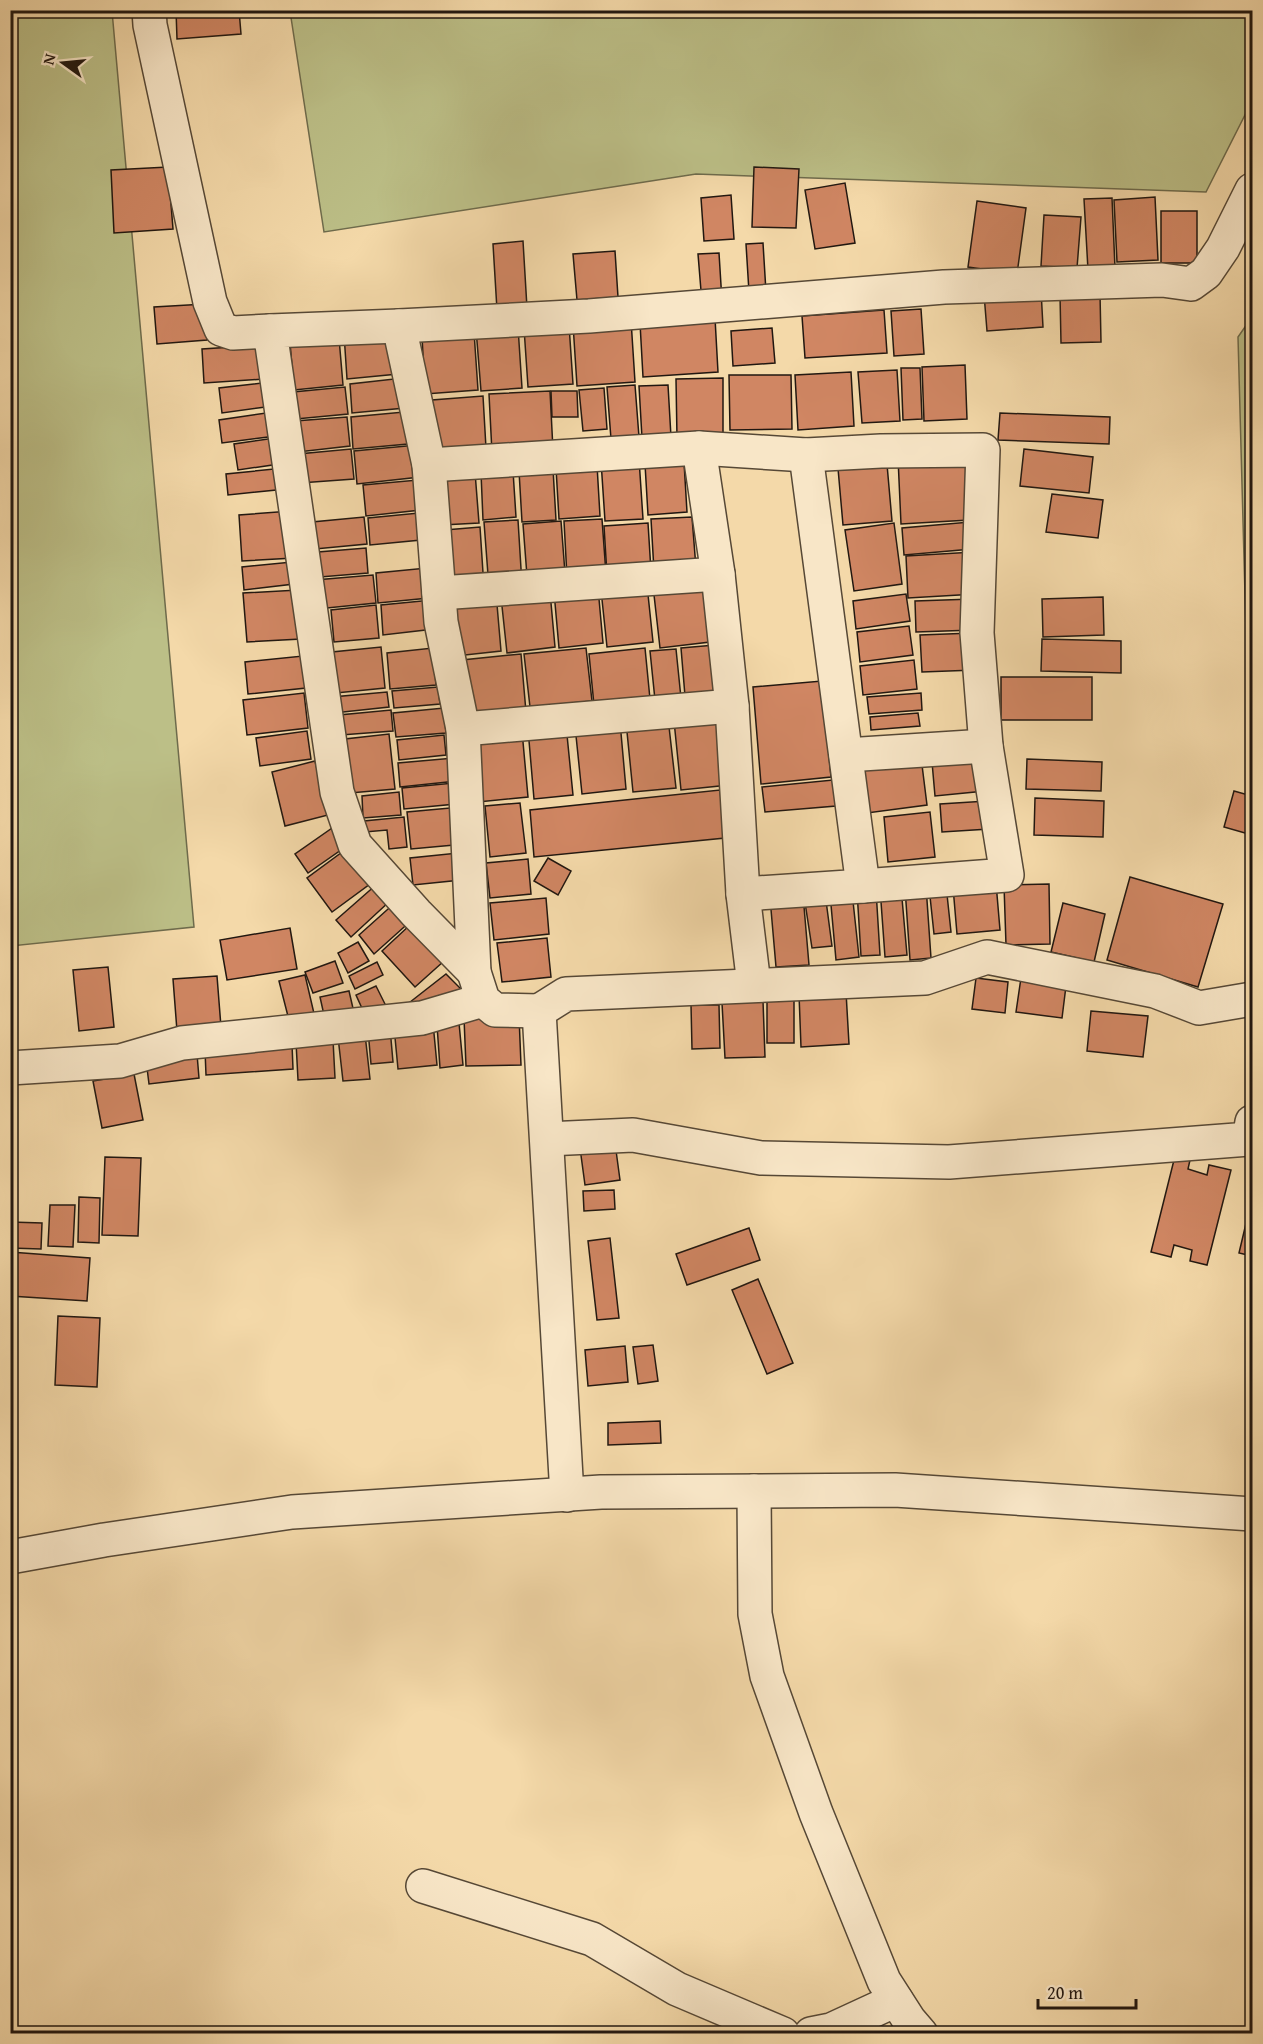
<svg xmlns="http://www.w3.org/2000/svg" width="1263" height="2044" font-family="'Gentium Book Plus',serif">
  <rect width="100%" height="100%" fill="#f4d9a9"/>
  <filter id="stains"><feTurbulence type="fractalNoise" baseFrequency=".00333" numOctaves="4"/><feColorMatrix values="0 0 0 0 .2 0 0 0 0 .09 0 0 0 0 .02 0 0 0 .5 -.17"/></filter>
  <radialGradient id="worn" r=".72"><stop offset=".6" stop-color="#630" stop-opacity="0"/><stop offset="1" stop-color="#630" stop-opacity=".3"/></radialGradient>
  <g fill="#bcbf87" stroke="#6e6b4c" stroke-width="1.5">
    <path d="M 11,11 L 112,11 L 194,927 L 11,946 Z"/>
    <path d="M 290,11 L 1252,11 L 1252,101 L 1206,192 L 696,174 L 324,232 Z"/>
    <path d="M 1252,317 L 1252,743 L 1249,742 L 1238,337 Z"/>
  </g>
  <g fill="#d08663" stroke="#211710" stroke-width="1.5">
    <path d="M 176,10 L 239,10 L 241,34 L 177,39 Z"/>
    <path d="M 168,167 L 173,229 L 114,233 L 111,170 Z"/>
    <path d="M 754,167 L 799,169 L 796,228 L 752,227 Z"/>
    <path d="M 845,183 L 855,243 L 815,249 L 805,190 Z"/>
    <path d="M 731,195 L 734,239 L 704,241 L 701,198 Z"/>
    <path d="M 1155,197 L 1158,260 L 1117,262 L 1114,200 Z"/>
    <path d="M 1112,198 L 1115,268 L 1088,270 L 1084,199 Z"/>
    <path d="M 977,201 L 1026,208 L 1017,274 L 968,267 Z"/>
    <rect x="1161" y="211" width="36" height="52"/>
    <path d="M 1044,215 L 1081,217 L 1077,268 L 1041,266 Z"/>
    <path d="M 523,241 L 527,308 L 497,310 L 493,244 Z"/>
    <path d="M 763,243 L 766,292 L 749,292 L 746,244 Z"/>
    <path d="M 615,251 L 618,297 L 577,300 L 573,254 Z"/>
    <path d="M 719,253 L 722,301 L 702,303 L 698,254 Z"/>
    <path d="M 1041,290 L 1043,327 L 987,331 L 984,294 Z"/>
    <path d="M 1100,294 L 1101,342 L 1061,343 L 1060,295 Z"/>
    <path d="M 205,304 L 207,340 L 157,344 L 154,307 Z"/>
    <path d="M 921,309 L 924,354 L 894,356 L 891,311 Z"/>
    <path d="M 884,310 L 887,353 L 805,358 L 802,316 Z"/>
    <path d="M 715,318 L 718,372 L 643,377 L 640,323 Z"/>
    <path d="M 631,320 L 635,382 L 577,386 L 573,324 Z"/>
    <path d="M 569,325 L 573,384 L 528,387 L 524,328 Z"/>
    <path d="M 518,327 L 522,388 L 481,391 L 476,329 Z"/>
    <path d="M 772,328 L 775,363 L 733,366 L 731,331 Z"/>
    <path d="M 394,329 L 398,374 L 347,379 L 344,334 Z"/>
    <path d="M 474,332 L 478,390 L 425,394 L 422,336 Z"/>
    <path d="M 339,338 L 343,385 L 294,390 L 290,343 Z"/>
    <path d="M 262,345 L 264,379 L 204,383 L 202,349 Z"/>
    <path d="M 965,365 L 967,419 L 924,421 L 922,367 Z"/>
    <path d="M 901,368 L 920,368 L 922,419 L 903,420 Z"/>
    <path d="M 897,370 L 900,421 L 862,423 L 858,372 Z"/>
    <path d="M 851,372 L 854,426 L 798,430 L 795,375 Z"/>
    <path d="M 729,375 L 791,375 L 792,429 L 730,430 Z"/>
    <path d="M 403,378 L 405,408 L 352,413 L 350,384 Z"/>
    <path d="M 723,378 L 723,437 L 677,438 L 676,379 Z"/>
    <path d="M 270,382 L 273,406 L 222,413 L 219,388 Z"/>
    <path d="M 635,385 L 639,437 L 611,439 L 607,387 Z"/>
    <path d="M 668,385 L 671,437 L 642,438 L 639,386 Z"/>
    <path d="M 345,387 L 348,414 L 296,419 L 293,392 Z"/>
    <path d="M 604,388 L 607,429 L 583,431 L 579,390 Z"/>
    <path d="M 550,391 L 553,450 L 492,453 L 489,394 Z"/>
    <path d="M 551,391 L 577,391 L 578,417 L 552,417 Z"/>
    <path d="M 483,396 L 486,448 L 435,452 L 432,400 Z"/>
    <path d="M 273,412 L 276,436 L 222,443 L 219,420 Z"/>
    <path d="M 404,412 L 408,444 L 353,449 L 351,417 Z"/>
    <path d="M 1000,413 L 1110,417 L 1109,444 L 998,440 Z"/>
    <path d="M 347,417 L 350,446 L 298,452 L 295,421 Z"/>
    <path d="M 275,438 L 279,464 L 238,470 L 234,444 Z"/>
    <path d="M 417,445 L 420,477 L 357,484 L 354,451 Z"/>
    <path d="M 351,449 L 354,479 L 300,483 L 298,454 Z"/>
    <path d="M 1024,449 L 1093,457 L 1089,493 L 1020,486 Z"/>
    <path d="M 886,453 L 892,521 L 843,525 L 837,457 Z"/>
    <path d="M 966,454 L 969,520 L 901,524 L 898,458 Z"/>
    <path d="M 639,459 L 643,519 L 605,521 L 601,461 Z"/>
    <path d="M 684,462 L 687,512 L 648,515 L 645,464 Z"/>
    <path d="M 597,465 L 600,516 L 559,519 L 556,468 Z"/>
    <path d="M 284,468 L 286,489 L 228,495 L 226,474 Z"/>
    <path d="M 553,469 L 556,520 L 522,522 L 519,471 Z"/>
    <path d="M 513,471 L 516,517 L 483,520 L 481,473 Z"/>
    <path d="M 475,472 L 479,523 L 442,525 L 439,475 Z"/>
    <path d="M 418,480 L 421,510 L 366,516 L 363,485 Z"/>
    <path d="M 1052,494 L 1103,500 L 1098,538 L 1046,532 Z"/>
    <path d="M 291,511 L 294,558 L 242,561 L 239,515 Z"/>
    <path d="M 419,513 L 421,540 L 370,545 L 368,518 Z"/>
    <path d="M 364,517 L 367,544 L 315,549 L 312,522 Z"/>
    <path d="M 692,517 L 696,568 L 654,571 L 651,519 Z"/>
    <path d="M 602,519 L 606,574 L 567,577 L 564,521 Z"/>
    <path d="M 518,520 L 522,585 L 489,588 L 484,522 Z"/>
    <path d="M 561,521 L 565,573 L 527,576 L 523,524 Z"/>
    <path d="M 970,522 L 972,549 L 904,555 L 902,528 Z"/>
    <path d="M 648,523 L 651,571 L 607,575 L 604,526 Z"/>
    <path d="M 894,523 L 902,584 L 854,591 L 845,530 Z"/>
    <path d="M 480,527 L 484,588 L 449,590 L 445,530 Z"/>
    <path d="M 366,548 L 368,573 L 320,577 L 318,552 Z"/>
    <path d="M 974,552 L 976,594 L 908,598 L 906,556 Z"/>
    <path d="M 292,562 L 294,584 L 244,590 L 242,567 Z"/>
    <path d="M 427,568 L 429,598 L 378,603 L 376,573 Z"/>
    <path d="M 373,575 L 376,603 L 317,609 L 315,580 Z"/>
    <path d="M 704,581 L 710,642 L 660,648 L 653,586 Z"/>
    <path d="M 647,585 L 653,642 L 607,647 L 601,590 Z"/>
    <path d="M 598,588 L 603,643 L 559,648 L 554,592 Z"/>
    <path d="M 298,590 L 301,639 L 247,642 L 243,593 Z"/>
    <path d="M 550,592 L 555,647 L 507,653 L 501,597 Z"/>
    <path d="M 496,593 L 501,651 L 456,656 L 450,598 Z"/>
    <path d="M 906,594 L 910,621 L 856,629 L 853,601 Z"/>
    <path d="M 1103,597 L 1104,635 L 1043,637 L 1042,599 Z"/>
    <path d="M 973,599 L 974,630 L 916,632 L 915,601 Z"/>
    <path d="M 432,600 L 434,629 L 383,635 L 381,605 Z"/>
    <path d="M 376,605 L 379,638 L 334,642 L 331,610 Z"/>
    <path d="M 909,626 L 913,655 L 860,662 L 857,632 Z"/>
    <path d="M 973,633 L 975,670 L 922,672 L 920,635 Z"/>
    <path d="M 1042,639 L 1121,641 L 1121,673 L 1041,671 Z"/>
    <path d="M 715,645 L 720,705 L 686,708 L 681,648 Z"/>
    <path d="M 381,647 L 385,688 L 336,693 L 332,652 Z"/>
    <path d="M 433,648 L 436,685 L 390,689 L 387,653 Z"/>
    <path d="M 586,648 L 592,701 L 530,707 L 524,654 Z"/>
    <path d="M 645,648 L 650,699 L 594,705 L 589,654 Z"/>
    <path d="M 676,649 L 681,698 L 655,700 L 650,651 Z"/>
    <path d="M 521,654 L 526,712 L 468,718 L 462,660 Z"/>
    <path d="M 303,656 L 306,688 L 248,694 L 245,662 Z"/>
    <path d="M 914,660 L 917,689 L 863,695 L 860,666 Z"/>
    <rect x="1001" y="677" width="91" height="43"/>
    <path d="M 822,681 L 831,777 L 761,784 L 753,687 Z"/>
    <path d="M 438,687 L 440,704 L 394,708 L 392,691 Z"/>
    <path d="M 387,692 L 389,707 L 334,713 L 332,697 Z"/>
    <path d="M 304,693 L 308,728 L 247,735 L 243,700 Z"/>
    <path d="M 921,693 L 922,710 L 869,714 L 867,697 Z"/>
    <path d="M 444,708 L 446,733 L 396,737 L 393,713 Z"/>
    <path d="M 391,710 L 393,731 L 341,735 L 339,715 Z"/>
    <path d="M 918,713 L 920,726 L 871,730 L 870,717 Z"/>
    <path d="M 722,717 L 729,785 L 681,790 L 674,721 Z"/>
    <path d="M 668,718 L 676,788 L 633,792 L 626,722 Z"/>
    <path d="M 620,722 L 626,789 L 582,794 L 575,726 Z"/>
    <path d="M 566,725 L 573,795 L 534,799 L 528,729 Z"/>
    <path d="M 307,731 L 311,759 L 260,766 L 256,738 Z"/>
    <path d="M 522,731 L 528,797 L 478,802 L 471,736 Z"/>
    <path d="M 389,734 L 395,789 L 350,793 L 345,739 Z"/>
    <path d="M 444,735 L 446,755 L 399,760 L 397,740 Z"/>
    <path d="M 921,757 L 927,805 L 867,813 L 861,764 Z"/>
    <path d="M 983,757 L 985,791 L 935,796 L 932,762 Z"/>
    <path d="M 454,758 L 457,781 L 400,787 L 398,763 Z"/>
    <path d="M 1027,759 L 1102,762 L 1101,791 L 1026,789 Z"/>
    <path d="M 315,761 L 328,815 L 285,826 L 272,772 Z"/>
    <path d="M 833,780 L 836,806 L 765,812 L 762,787 Z"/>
    <path d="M 454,783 L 456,804 L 404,809 L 402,788 Z"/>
    <path d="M 720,790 L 725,838 L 534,857 L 530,810 Z"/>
    <path d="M 1234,791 L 1252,796 L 1252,835 L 1224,827 Z"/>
    <path d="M 399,792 L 401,815 L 363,818 L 362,796 Z"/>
    <path d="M 1035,798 L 1104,801 L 1103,837 L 1034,835 Z"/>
    <path d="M 987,801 L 989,829 L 942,832 L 940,804 Z"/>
    <path d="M 520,803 L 526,853 L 490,857 L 485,806 Z"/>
    <path d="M 461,807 L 465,844 L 411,849 L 407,812 Z"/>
    <path d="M 930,812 L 935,857 L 888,862 L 884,817 Z"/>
    <path d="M 404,817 L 407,847 L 389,849 L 387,830 L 365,832 L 364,821 Z"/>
    <path d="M 335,826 L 348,845 L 308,873 L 295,854 Z"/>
    <path d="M 349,847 L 374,881 L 332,912 L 307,878 Z"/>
    <path d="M 458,853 L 461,880 L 413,885 L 410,858 Z"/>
    <path d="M 548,858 L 571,871 L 558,895 L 534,881 Z"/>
    <path d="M 528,859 L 531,894 L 490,898 L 486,863 Z"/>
    <path d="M 1130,877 L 1223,904 L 1198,987 L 1107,960 Z"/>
    <path d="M 996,883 L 1000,930 L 957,934 L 953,887 Z"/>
    <path d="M 377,884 L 391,900 L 351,937 L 336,920 Z"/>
    <path d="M 1049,884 L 1050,944 L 1006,945 L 1004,885 Z"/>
    <path d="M 946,885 L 951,932 L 934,934 L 929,887 Z"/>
    <path d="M 926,886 L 931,958 L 910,960 L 905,888 Z"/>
    <path d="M 901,887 L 907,955 L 885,957 L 880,888 Z"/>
    <path d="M 876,890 L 880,955 L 861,956 L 857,891 Z"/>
    <path d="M 852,892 L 859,957 L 836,960 L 830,894 Z"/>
    <path d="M 825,893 L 832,946 L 812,948 L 804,896 Z"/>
    <path d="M 803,895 L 809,965 L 776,967 L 770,898 Z"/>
    <path d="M 546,898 L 549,934 L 494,940 L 490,903 Z"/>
    <path d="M 397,901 L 413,919 L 374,954 L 359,935 Z"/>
    <path d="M 1063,903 L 1105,914 L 1094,962 L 1051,952 Z"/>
    <path d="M 411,924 L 444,961 L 415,987 L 382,951 Z"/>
    <path d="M 290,928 L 297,969 L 227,980 L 220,940 Z"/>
    <path d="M 547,938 L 551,977 L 502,982 L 497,943 Z"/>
    <path d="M 358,942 L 369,961 L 348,973 L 338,953 Z"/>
    <path d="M 335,961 L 343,983 L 313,993 L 305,972 Z"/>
    <path d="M 377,962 L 383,975 L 355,989 L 349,976 Z"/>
    <path d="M 108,967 L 114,1027 L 79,1031 L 73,970 Z"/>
    <path d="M 1022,971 L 1067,978 L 1062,1018 L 1016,1012 Z"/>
    <path d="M 446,974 L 463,991 L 405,1006 Z"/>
    <path d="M 305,975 L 316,1022 L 291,1028 L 279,981 Z"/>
    <path d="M 217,976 L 221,1027 L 177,1031 L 173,979 Z"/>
    <path d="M 976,978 L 1008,982 L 1005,1013 L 972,1009 Z"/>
    <path d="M 376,986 L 387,1008 L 366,1017 L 356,995 Z"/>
    <path d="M 349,991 L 355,1017 L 326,1024 L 320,997 Z"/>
    <path d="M 846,992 L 849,1044 L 801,1047 L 799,994 Z"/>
    <rect x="767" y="999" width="27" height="44"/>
    <path d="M 763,1001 L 765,1057 L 725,1058 L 722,1003 Z"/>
    <path d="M 691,1005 L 719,1005 L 720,1048 L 692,1049 Z"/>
    <path d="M 1091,1011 L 1148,1016 L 1143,1057 L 1087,1051 Z"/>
    <path d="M 519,1016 L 521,1065 L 466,1066 L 464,1018 Z"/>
    <path d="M 433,1023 L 437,1065 L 398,1069 L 394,1027 Z"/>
    <path d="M 459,1023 L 463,1065 L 440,1068 L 437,1025 Z"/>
    <path d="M 390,1028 L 393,1062 L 371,1064 L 368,1030 Z"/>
    <path d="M 365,1034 L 370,1079 L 343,1081 L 338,1037 Z"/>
    <path d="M 333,1040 L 335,1078 L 298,1080 L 296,1042 Z"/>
    <path d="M 292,1044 L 293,1069 L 206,1075 L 205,1050 Z"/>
    <path d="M 197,1054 L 199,1078 L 149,1084 L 146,1060 Z"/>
    <path d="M 134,1074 L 143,1120 L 102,1128 L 93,1081 Z"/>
    <path d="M 615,1143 L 620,1180 L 585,1185 L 580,1148 Z"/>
    <path d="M 1175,1156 L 1190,1160 L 1188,1169 L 1207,1175 L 1209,1165 L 1231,1170 L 1207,1265 L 1190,1261 L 1192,1250 L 1174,1245 L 1171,1257 L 1151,1252 Z"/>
    <path d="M 105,1157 L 141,1158 L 138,1236 L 102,1235 Z"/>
    <path d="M 614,1190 L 615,1209 L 584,1211 L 583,1191 Z"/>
    <path d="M 79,1197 L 100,1198 L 99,1243 L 78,1242 Z"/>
    <path d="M 1252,1198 L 1252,1256 L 1239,1253 Z"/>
    <path d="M 50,1205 L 75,1205 L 73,1247 L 48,1246 Z"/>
    <path d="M 10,1222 L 42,1223 L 41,1249 L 10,1248 Z"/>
    <path d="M 749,1228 L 760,1260 L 687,1285 L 676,1254 Z"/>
    <path d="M 610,1238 L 619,1318 L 597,1320 L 588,1241 Z"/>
    <path d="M 10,1252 L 90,1258 L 87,1301 L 10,1296 Z"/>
    <path d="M 758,1279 L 793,1363 L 767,1374 L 732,1290 Z"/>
    <path d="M 58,1316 L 100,1318 L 97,1387 L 55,1385 Z"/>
    <path d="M 653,1345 L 658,1381 L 638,1384 L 633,1347 Z"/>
    <path d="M 625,1346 L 628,1382 L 588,1386 L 585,1350 Z"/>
    <path d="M 660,1421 L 661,1443 L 608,1445 L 608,1423 Z"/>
  </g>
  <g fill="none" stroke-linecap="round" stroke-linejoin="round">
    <defs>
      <g id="minor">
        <path d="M 149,10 L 150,25 L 210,302 L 221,329 L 233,333 L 270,331"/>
        <path d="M 399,326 L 270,331 L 337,792 L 355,845 L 416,913 L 474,972"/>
        <path d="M 699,448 L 718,574 L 732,706 L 743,894 L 754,985"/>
        <path d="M 429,465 L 699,448 L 806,455 L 881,451 L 983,450 L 977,633 L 986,746 L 1007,875 L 863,886"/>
        <path d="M 439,593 L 718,574"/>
        <path d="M 463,729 L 732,706"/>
        <path d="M 846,755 L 986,746"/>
        <path d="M 743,894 L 863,886 L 806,455"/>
        <path d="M 539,1011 L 495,1010 L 483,1000 L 474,972 L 463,729 L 441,622 L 429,465 L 399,326 L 589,316 L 944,287 L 1162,280 L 1191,284 L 1206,273 L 1223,248 L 1252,190"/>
        <path d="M 10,1068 L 120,1061 L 182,1043 L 422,1018 L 483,1000"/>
        <path d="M 547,1139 L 633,1135 L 761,1158 L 949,1162 L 1249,1139 L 1252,1122"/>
        <path d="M 754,1491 L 755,1614 L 767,1676 L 816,1813 L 884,1981 L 909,2020 L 921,2034"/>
        <path d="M 567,1495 L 539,1011 L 566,994 L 925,978 L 987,957 L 1155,991 L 1199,1008 L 1252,999"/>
        <path d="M 10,1557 L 104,1540 L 292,1512 L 601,1492 L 895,1490 L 1252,1514"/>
        <path d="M 423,1886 L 592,1939 L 677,1989 L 783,2034"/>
        <path d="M 811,2034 L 831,2030 L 896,2000"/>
      </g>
    </defs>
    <use href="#minor" stroke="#564836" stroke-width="36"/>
    <use href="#minor" stroke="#f8e6c7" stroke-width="33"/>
  </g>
  <rect width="1263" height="2044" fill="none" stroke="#f4d9a9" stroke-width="36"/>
  <rect x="12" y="12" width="1239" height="2020" fill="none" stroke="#211710" stroke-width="3"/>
  <rect x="18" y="18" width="1227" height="2008" fill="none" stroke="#211710" stroke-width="1.5"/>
  <g transform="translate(63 63) rotate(285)" stroke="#f8e6c7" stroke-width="4.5" paint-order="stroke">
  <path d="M0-4.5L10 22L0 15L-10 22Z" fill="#211710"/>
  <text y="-9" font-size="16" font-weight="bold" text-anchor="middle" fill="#211710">N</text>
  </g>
  <path d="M1038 1999v9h98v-9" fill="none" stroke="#211710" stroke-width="3"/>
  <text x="1047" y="1999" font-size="18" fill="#211710" stroke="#f8e6c7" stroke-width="4.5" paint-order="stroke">20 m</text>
  <rect width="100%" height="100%" filter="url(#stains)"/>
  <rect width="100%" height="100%" fill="url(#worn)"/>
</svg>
